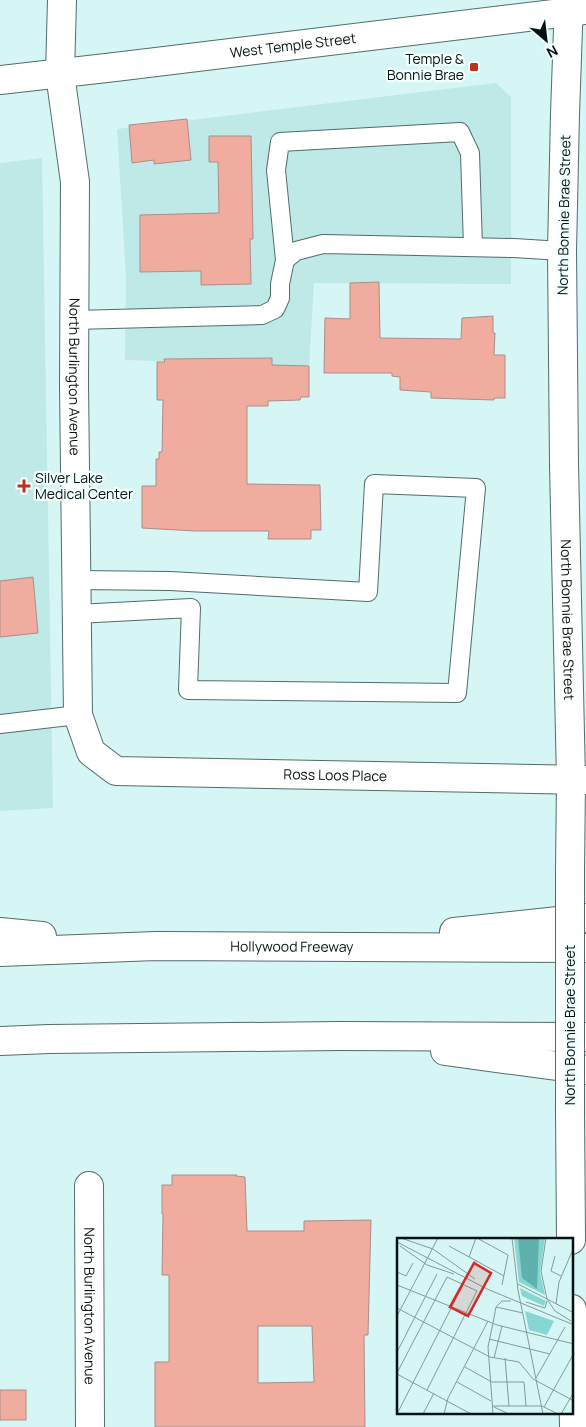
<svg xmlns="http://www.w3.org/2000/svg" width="586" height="1427" font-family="Manrope,sans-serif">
  <rect width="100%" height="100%" fill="#d5f6f4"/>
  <g fill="#bfe9e7">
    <path d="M 496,83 L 511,97 L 511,284 L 314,283 L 309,366 L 125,360 L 126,277 L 117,129 Z"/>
    <path d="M 42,158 L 53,808 L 0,811 L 0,163 Z"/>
  </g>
  <g fill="#efac9f" stroke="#a98e89" fill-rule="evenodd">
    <path d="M 187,119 L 191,160 L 154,164 L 154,160 L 132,163 L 129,125 Z"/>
    <path d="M 209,136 L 251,136 L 253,239 L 250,239 L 251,284 L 201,285 L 201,271 L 140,272 L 140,215 L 219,213 L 218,162 L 209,162 Z"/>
    <path d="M 379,282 L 380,338 L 461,339 L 462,318 L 493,316 L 493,333 L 495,333 L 494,355 L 505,355 L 505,398 L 494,398 L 494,400 L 431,398 L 431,392 L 400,390 L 400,377 L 392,376 L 392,373 L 324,373 L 325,318 L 350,319 L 350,283 Z"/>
    <path d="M 272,358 L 272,365 L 309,366 L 309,397 L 301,397 L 300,400 L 268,401 L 268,406 L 247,406 L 247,484 L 320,485 L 321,530 L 311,530 L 311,539 L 268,539 L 269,531 L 195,531 L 142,528 L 142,486 L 156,486 L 156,459 L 159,459 L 159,452 L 162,452 L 163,400 L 157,400 L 157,362 L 165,362 L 164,359 Z"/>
    <path d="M 33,577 L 38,633 L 0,637 L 0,581 Z"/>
    <path d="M 172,1175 L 237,1175 L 236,1176 L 245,1177 L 247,1231 L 304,1231 L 304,1221 L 371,1220 L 368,1335 L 364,1335 L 365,1427 L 155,1427 L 155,1362 L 169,1362 L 169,1275 L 162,1275 L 163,1214 L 162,1214 L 162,1185 L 172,1185 ZM 258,1326 L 312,1326 L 314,1382 L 258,1383 Z"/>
    <rect x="0" y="1390" width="26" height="30"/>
  </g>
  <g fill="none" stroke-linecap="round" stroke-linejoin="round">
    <defs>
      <g id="service">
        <path d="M 285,260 L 276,170 L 280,142 L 460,132 L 470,153 L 473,247"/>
        <path d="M 74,320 L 262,315 L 275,309 L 280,298 L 280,284 L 285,260 L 296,251 L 323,244 L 514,248 L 562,251"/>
        <path d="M 77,614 L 191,608 L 188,690 L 457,693 L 476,488 L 374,484 L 368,592 L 170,581 L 77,580"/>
        <path d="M 0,724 L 78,715"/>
      </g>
      <g id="minor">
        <path id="s1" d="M 62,0 L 60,74 L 75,182 L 74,385 L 78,715 L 91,752 L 116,771 L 586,780"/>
        <path id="s2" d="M 569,0 L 565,114 L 562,251 L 564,464 L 571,780 L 570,871"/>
        <path d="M 570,1110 L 571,1240"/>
        <path id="s3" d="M 89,1186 L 90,1427"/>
        <path d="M 572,1309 L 574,1427"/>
      </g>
      <g id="secondary">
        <path id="s4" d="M 0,80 L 115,67 L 586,10"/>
      </g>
      <g id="motorway">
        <path d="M 0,932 L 42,936"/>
        <path d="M 454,932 L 586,918"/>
        <path id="s5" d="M 0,952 L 156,946 L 586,948"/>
        <path d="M 0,1041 L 49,1039 L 339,1036 L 586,1037"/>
        <path d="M 445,1051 L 586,1070"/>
      </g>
    </defs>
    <use href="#service" stroke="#506d6b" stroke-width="20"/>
    <use href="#minor" stroke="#506d6b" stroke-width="30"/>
    <use href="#secondary" stroke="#506d6b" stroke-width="30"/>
    <use href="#motorway" stroke="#506d6b" stroke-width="30"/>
    <use href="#service" stroke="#fff" stroke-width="18"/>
    <use href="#minor" stroke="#fff" stroke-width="28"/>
    <use href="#secondary" stroke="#fff" stroke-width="28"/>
    <use href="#motorway" stroke="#fff" stroke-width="28"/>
    <defs>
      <path id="minor-bridge" d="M 570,1110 L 570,871"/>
    </defs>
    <use href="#minor-bridge" stroke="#506d6b" stroke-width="30" stroke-linecap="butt"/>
    <use href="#minor-bridge" stroke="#fff" stroke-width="28"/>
  </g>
  <g fill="#be311e" stroke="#f2fffe" stroke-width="2">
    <rect x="469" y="62" width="10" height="10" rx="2.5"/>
    <path d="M21.5 478.5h5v5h5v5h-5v5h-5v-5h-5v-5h5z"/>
  </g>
  <g text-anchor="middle" stroke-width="4.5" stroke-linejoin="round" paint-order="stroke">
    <g font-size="14" fill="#061211" stroke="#f2fffe">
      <text dy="5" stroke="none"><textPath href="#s4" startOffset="295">West Temple Street</textPath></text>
      <text transform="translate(564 215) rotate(-89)" y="5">North Bonnie Brae Street</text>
      <text dy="5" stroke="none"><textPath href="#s1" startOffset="378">North Burlington Avenue</textPath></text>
      <text dy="5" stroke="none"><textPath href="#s2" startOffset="620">North Bonnie Brae Street</textPath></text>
      <text dy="5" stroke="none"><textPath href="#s1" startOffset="1006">Ross Loos Place</textPath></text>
      <text dy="5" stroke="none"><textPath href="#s5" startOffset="292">Hollywood Freeway</textPath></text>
      <text transform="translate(570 1025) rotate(-90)" y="5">North Bonnie Brae Street</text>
      <text dy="5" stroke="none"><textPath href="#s3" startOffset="120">North Burlington Avenue</textPath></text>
    </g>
    <g font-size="14" fill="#061211" stroke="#f2fffe" text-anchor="end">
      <text x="464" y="64">Temple &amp;<tspan x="464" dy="16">Bonnie Brae</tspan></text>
      <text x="35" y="483" text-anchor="start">Silver Lake<tspan x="35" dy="16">Medical Center</tspan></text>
    </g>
  </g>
  <g transform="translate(397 1238)">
    <rect width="176" height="176" fill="#d5f6f4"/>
    <path d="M 117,0 L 148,0 L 143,34 L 148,57 L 122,44 ZM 123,50 L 149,63 L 147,68 L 125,58 ZM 128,73 L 157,83 L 150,97 L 132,92 Z" fill="#88d6d2"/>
    <path d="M 121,0 L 142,0 L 140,51 L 125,40 Z" fill="#5eb1ad"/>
    <path fill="none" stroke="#829b99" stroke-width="1" d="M 4,0 L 36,11 L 78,41M 80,0 L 111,17 L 105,47M 115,0 L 121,52 L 146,176M 149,0 L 144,33 L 150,61 L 177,75M 0,4 L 90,51 L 177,87M 3,8 L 30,27 L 57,36M 52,8 L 107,38M 158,18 L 154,33 L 164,38M 72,19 L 79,0M 0,34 L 9,38 L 16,25M 71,37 L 79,22M 121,46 L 150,61M 0,47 L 100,87 L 177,106M 150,61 L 158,73 L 174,83M 129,64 L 148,70 L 150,63M 159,66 L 162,44 L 177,9M 99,69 L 105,63 L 114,63M 0,70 L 93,119 L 122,124 L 136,141 L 177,163M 0,78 L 41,0M 96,85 L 99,69 L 126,75M 92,101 L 153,116M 0,114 L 40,36M 97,120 L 105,88M 108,120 L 112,168M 68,129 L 93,143M 0,135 L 50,39 L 80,53 L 30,152M 0,136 L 74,176M 139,140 L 168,89M 60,144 L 94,163M 93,144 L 127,144 L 129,168M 95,168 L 145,168 L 161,176M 97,169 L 112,176M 147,169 L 177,115M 0,176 L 67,45M 26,176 L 37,155M 47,176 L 51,160 L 91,83M 96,176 L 91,109 L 96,85M 164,176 L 177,154"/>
    <path fill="#d62828" fill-opacity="0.15" stroke="#d62828" stroke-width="2.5" d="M 77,25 L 94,35 L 71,78 L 53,69 Z"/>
    <rect width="176" height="176" fill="none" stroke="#061211" stroke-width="2.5"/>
  </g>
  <g transform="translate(546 40) rotate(152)" stroke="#f2fffe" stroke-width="4" paint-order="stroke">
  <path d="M0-4L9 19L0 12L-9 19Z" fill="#061211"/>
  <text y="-8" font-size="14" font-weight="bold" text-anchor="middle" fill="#061211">N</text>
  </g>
</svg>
